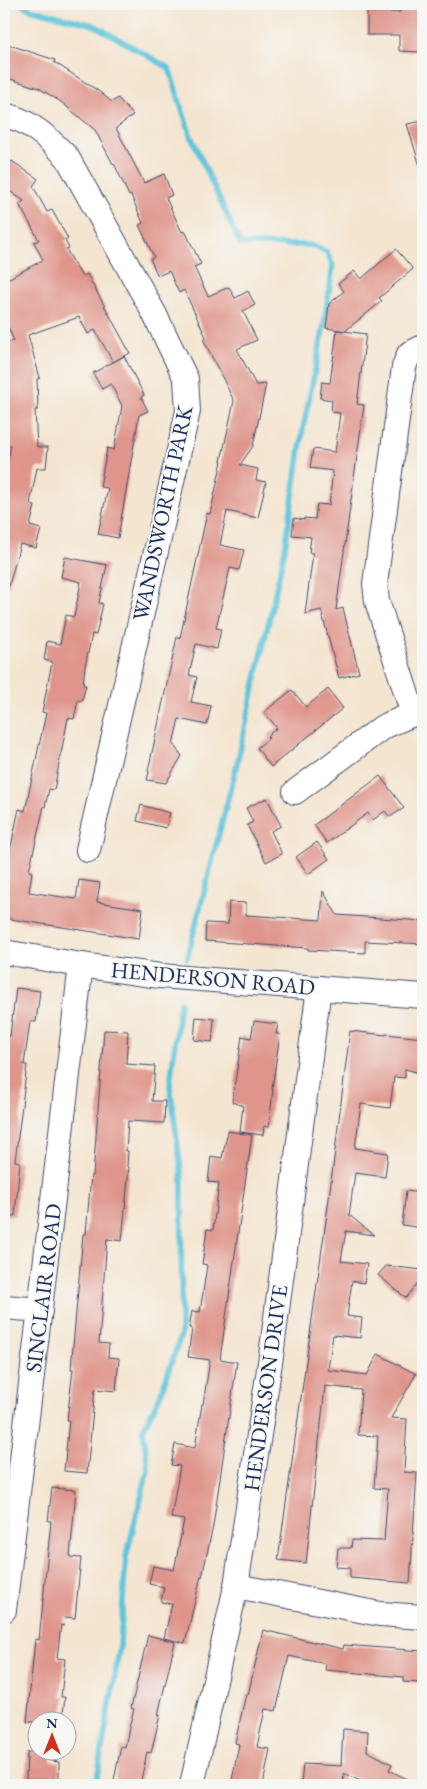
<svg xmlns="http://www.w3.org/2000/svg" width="427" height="1789" font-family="'EB Garamond',serif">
  <rect width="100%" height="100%" fill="#f6f6f2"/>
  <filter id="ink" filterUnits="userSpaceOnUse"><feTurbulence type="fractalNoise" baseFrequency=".02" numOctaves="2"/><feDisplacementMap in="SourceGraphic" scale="10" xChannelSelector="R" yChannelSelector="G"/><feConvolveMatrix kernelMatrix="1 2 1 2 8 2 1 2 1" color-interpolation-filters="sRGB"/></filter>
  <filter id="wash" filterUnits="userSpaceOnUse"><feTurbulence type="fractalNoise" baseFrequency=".0096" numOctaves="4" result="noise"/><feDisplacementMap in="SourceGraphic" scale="20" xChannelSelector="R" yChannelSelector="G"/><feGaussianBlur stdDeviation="1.12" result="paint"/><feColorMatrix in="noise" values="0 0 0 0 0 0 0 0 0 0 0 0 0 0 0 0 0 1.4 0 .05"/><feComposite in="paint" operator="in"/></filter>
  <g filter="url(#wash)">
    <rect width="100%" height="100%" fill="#f4e5d0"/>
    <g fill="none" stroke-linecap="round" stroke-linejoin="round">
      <g stroke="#5ec5db" stroke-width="5.5">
        <path d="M 21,4 L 30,9 L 94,25 L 169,68 L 190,134 L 240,244 L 310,245 L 327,252 L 333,266 L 323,331 L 303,429 L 285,549 L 236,768 L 187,959"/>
        <path d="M 96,1785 L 120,1645 L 126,1557 L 148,1470 L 143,1429 L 160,1396 L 181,1335 L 182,1177 L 170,1085 L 180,1002"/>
      </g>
    </g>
    <g id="blocks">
      <g fill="#df958b">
        <path d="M 400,7 L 423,7 L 423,52 L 399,51 L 399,35 L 367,35 L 367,12 L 400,12 Z"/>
        <path d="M 4,43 L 55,60 L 54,62 L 97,90 L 112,102 L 118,98 L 133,115 L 116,128 L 144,183 L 164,174 L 172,195 L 166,198 L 182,232 L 185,231 L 201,264 L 194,267 L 208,296 L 229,287 L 235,298 L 248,291 L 255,305 L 243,311 L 257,340 L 237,349 L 256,385 L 266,384 L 253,446 L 240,465 L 258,469 L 256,480 L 266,482 L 258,518 L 227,511 L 220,545 L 244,550 L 239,570 L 230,568 L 216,628 L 221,629 L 217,649 L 196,644 L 189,675 L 197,677 L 191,702 L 211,706 L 207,725 L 179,719 L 173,744 L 182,756 L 166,783 L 147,780 L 149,772 L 148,771 L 177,637 L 180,638 L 207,513 L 210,514 L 222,461 L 221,461 L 234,401 L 203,339 L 206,337 L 184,290 L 179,293 L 169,271 L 158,276 L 150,259 L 154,257 L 139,225 L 143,223 L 131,195 L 129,196 L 114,163 L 113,164 L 95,130 L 61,102 L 39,88 L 4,77 Z"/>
        <path d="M 423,121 L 423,165 L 420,166 L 407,124 Z"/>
        <path d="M 12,161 L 38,179 L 33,186 L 47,212 L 52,210 L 68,239 L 65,241 L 69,248 L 66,249 L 82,277 L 87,274 L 130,353 L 113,362 L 95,330 L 88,334 L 79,317 L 28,335 L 40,378 L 37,379 L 38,410 L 35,410 L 37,447 L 48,447 L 46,468 L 37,468 L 30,504 L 35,506 L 30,526 L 41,529 L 36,548 L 20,544 L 9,586 L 4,585 L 4,481 L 11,445 L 4,446 L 4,343 L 14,341 L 4,317 L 4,281 L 43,260 L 34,242 L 39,240 L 19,204 L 24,201 L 4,187 L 4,172 Z"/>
        <path d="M 396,249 L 413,269 L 379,298 L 382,301 L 345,331 L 326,328 L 329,304 L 344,291 L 338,284 L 354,271 L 361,279 Z"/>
        <path d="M 337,330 L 366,334 L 357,404 L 364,405 L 336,610 L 343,608 L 359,673 L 339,678 L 321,610 L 305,614 L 313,553 L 309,553 L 311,537 L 292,535 L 294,518 L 304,520 L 304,518 L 315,519 L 317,504 L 329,505 L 333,471 L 310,468 L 313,449 L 335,452 L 340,413 L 331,412 L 332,400 L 320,398 L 322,382 L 330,383 Z"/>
        <path d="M 124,356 L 144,395 L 141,397 L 148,411 L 139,415 L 118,538 L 98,534 L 108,488 L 100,487 L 107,448 L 114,450 L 122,406 L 111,384 L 102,389 L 93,373 Z"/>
        <path d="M 65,557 L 107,565 L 99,603 L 103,604 L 96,635 L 92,634 L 85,667 L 83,685 L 86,685 L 82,701 L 78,700 L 74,719 L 68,718 L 54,790 L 49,789 L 45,807 L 44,806 L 29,871 L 32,872 L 29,892 L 76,899 L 79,880 L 100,883 L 97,902 L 143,909 L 139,939 L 4,918 L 4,887 L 6,888 L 11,846 L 19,809 L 25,811 L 46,713 L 42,712 L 52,662 L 44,660 L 47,641 L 60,644 L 66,615 L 74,617 L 81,582 L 61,577 Z"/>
        <path d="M 328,689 L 343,708 L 271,767 L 257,748 L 269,738 L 267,736 L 277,728 L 264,712 L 292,690 L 306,707 Z"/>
        <path d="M 380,776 L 404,808 L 390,817 L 385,811 L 373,820 L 368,813 L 327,843 L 314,825 Z"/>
        <path d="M 267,798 L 281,826 L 271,831 L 282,854 L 266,862 L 247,825 L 253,822 L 246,808 Z"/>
        <path d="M 141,805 L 170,813 L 166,828 L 137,821 Z"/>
        <path d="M 317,842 L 329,859 L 308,874 L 296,857 Z"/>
        <path d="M 323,891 L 337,915 L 423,921 L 423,944 L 365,941 L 365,953 L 308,950 L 308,948 L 205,941 L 206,923 L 228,924 L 229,902 L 246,903 L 246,915 L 321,920 Z"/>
        <path d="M 16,988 L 40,991 L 36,1022 L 30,1022 L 24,1065 L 27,1065 L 15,1161 L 20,1162 L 15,1216 L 4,1216 L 4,1047 L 5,1035 L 10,1036 Z"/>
        <path d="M 196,1017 L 214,1019 L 212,1042 L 194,1040 Z"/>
        <path d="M 254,1021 L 278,1024 L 276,1034 L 280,1034 L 272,1089 L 273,1089 L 269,1127 L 264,1126 L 263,1135 L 240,1132 L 243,1106 L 232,1102 L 242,1036 L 251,1038 Z"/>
        <path d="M 104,1030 L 128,1031 L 126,1064 L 155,1066 L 152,1101 L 165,1101 L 164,1123 L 128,1121 L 126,1151 L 128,1151 L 127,1167 L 129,1167 L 122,1241 L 107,1239 L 99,1343 L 109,1344 L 108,1357 L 119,1358 L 116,1391 L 95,1389 L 87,1473 L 64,1471 L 69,1420 L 67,1420 L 73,1369 L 71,1369 L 80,1267 L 83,1234 L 86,1234 L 91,1175 L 93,1176 Z"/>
        <path d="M 350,1031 L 386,1035 L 386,1034 L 423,1038 L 423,1074 L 405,1069 L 405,1078 L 394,1077 L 390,1108 L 361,1104 L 355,1148 L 388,1153 L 385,1177 L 355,1173 L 349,1215 L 374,1235 L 346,1231 L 341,1261 L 367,1264 L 364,1283 L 352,1281 L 347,1316 L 362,1318 L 360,1338 L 333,1335 L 328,1370 L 367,1375 L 378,1354 L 416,1374 L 391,1418 L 407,1419 L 404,1472 L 417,1473 L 410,1583 L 350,1578 L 350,1568 L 336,1567 L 338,1548 L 351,1548 L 352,1540 L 384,1541 L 388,1489 L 374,1488 L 378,1436 L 358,1435 L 361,1390 L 325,1386 L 306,1563 L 278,1560 L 328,1206 Z"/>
        <path d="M 228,1131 L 252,1135 L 220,1359 L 237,1362 L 213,1526 L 202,1577 L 201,1576 L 185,1643 L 164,1638 L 172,1604 L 161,1602 L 164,1587 L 149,1584 L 153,1566 L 174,1570 L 184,1520 L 171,1518 L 180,1466 L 171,1465 L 175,1444 L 195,1448 L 202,1404 L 203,1404 L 210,1360 L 188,1357 L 192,1328 L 189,1328 L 192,1311 L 200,1312 L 207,1265 L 202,1264 L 207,1229 L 213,1230 L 219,1183 L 208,1182 L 211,1156 L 222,1158 Z"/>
        <path d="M 406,1191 L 423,1193 L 423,1228 L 402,1225 Z"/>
        <path d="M 386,1266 L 423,1270 L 423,1276 L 406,1298 L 378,1275 Z"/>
        <path d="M 52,1488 L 76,1490 L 70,1557 L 81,1558 L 75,1618 L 65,1617 L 64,1626 L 61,1625 L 57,1658 L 65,1659 L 61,1697 L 65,1697 L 62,1722 L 27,1722 L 35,1639 L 39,1640 L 51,1521 L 48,1521 Z"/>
        <path d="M 263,1630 L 343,1649 L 344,1645 L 423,1651 L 423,1683 L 403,1682 L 403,1677 L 325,1670 L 326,1664 L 289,1656 L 276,1711 L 265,1709 L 257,1747 L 270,1749 L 263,1785 L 231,1785 L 239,1744 L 235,1743 L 246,1694 L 248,1695 Z"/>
        <path d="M 148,1635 L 175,1642 L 158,1715 L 160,1715 L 151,1753 L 147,1752 L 140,1785 L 113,1785 L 121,1746 L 125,1747 L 129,1728 L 134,1709 L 131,1708 Z"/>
        <path d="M 343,1729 L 368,1731 L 367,1751 L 392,1764 L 389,1770 L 419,1785 L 368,1785 L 344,1773 L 343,1785 L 301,1785 L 303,1764 L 341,1766 Z"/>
        <path d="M 27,1752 L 51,1752 L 51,1761 L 59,1762 L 59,1780 L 26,1780 Z"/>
      </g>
    </g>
  </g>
  <g filter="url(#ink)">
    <use href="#blocks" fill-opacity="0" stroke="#3c4a6f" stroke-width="1"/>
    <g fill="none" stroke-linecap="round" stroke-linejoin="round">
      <defs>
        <g id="minor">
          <path d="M 4,115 C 30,120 49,139 67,157 L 154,313 L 186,379 L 188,411 L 88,850"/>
          <path d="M 413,714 L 377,601 L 375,584 L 404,367 L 409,354 L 423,347"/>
          <path d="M 295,792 L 383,727 L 413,714 L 423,713"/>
          <path d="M 4,952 L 81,965 L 160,976 L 423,996"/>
          <path d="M 4,1307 L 40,1310"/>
          <path d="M 236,1586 L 380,1614 L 423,1617"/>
          <path d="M 4,1610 L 81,965"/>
          <path d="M 192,1785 L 236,1586 L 271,1356 L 319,988"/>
        </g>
      </defs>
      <use href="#minor" stroke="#3c4a6f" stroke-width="26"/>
      <use href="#minor" stroke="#fff" stroke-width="24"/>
    </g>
  </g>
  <g text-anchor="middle" stroke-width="4" stroke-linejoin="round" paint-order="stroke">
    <g font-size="22" fill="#1b2f5e" stroke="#f6f6f2">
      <text transform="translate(162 513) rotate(-78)" y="8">WANDSWORTH PARK</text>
      <text transform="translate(213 978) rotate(5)" y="8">HENDERSON ROAD</text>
      <text transform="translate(43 1288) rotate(-83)" y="8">SINCLAIR ROAD</text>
      <text transform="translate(265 1388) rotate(-82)" y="8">HENDERSON DRIVE</text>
    </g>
  </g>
  <rect width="427" height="1789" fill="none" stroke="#f6f6f2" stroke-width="20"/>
  <g transform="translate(52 1736)"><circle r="24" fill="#f6f6f2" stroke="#9ea6b7"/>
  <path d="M0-4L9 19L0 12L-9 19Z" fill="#c8321e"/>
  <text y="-8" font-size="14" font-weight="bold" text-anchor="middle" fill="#1b2f5e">N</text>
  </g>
</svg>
